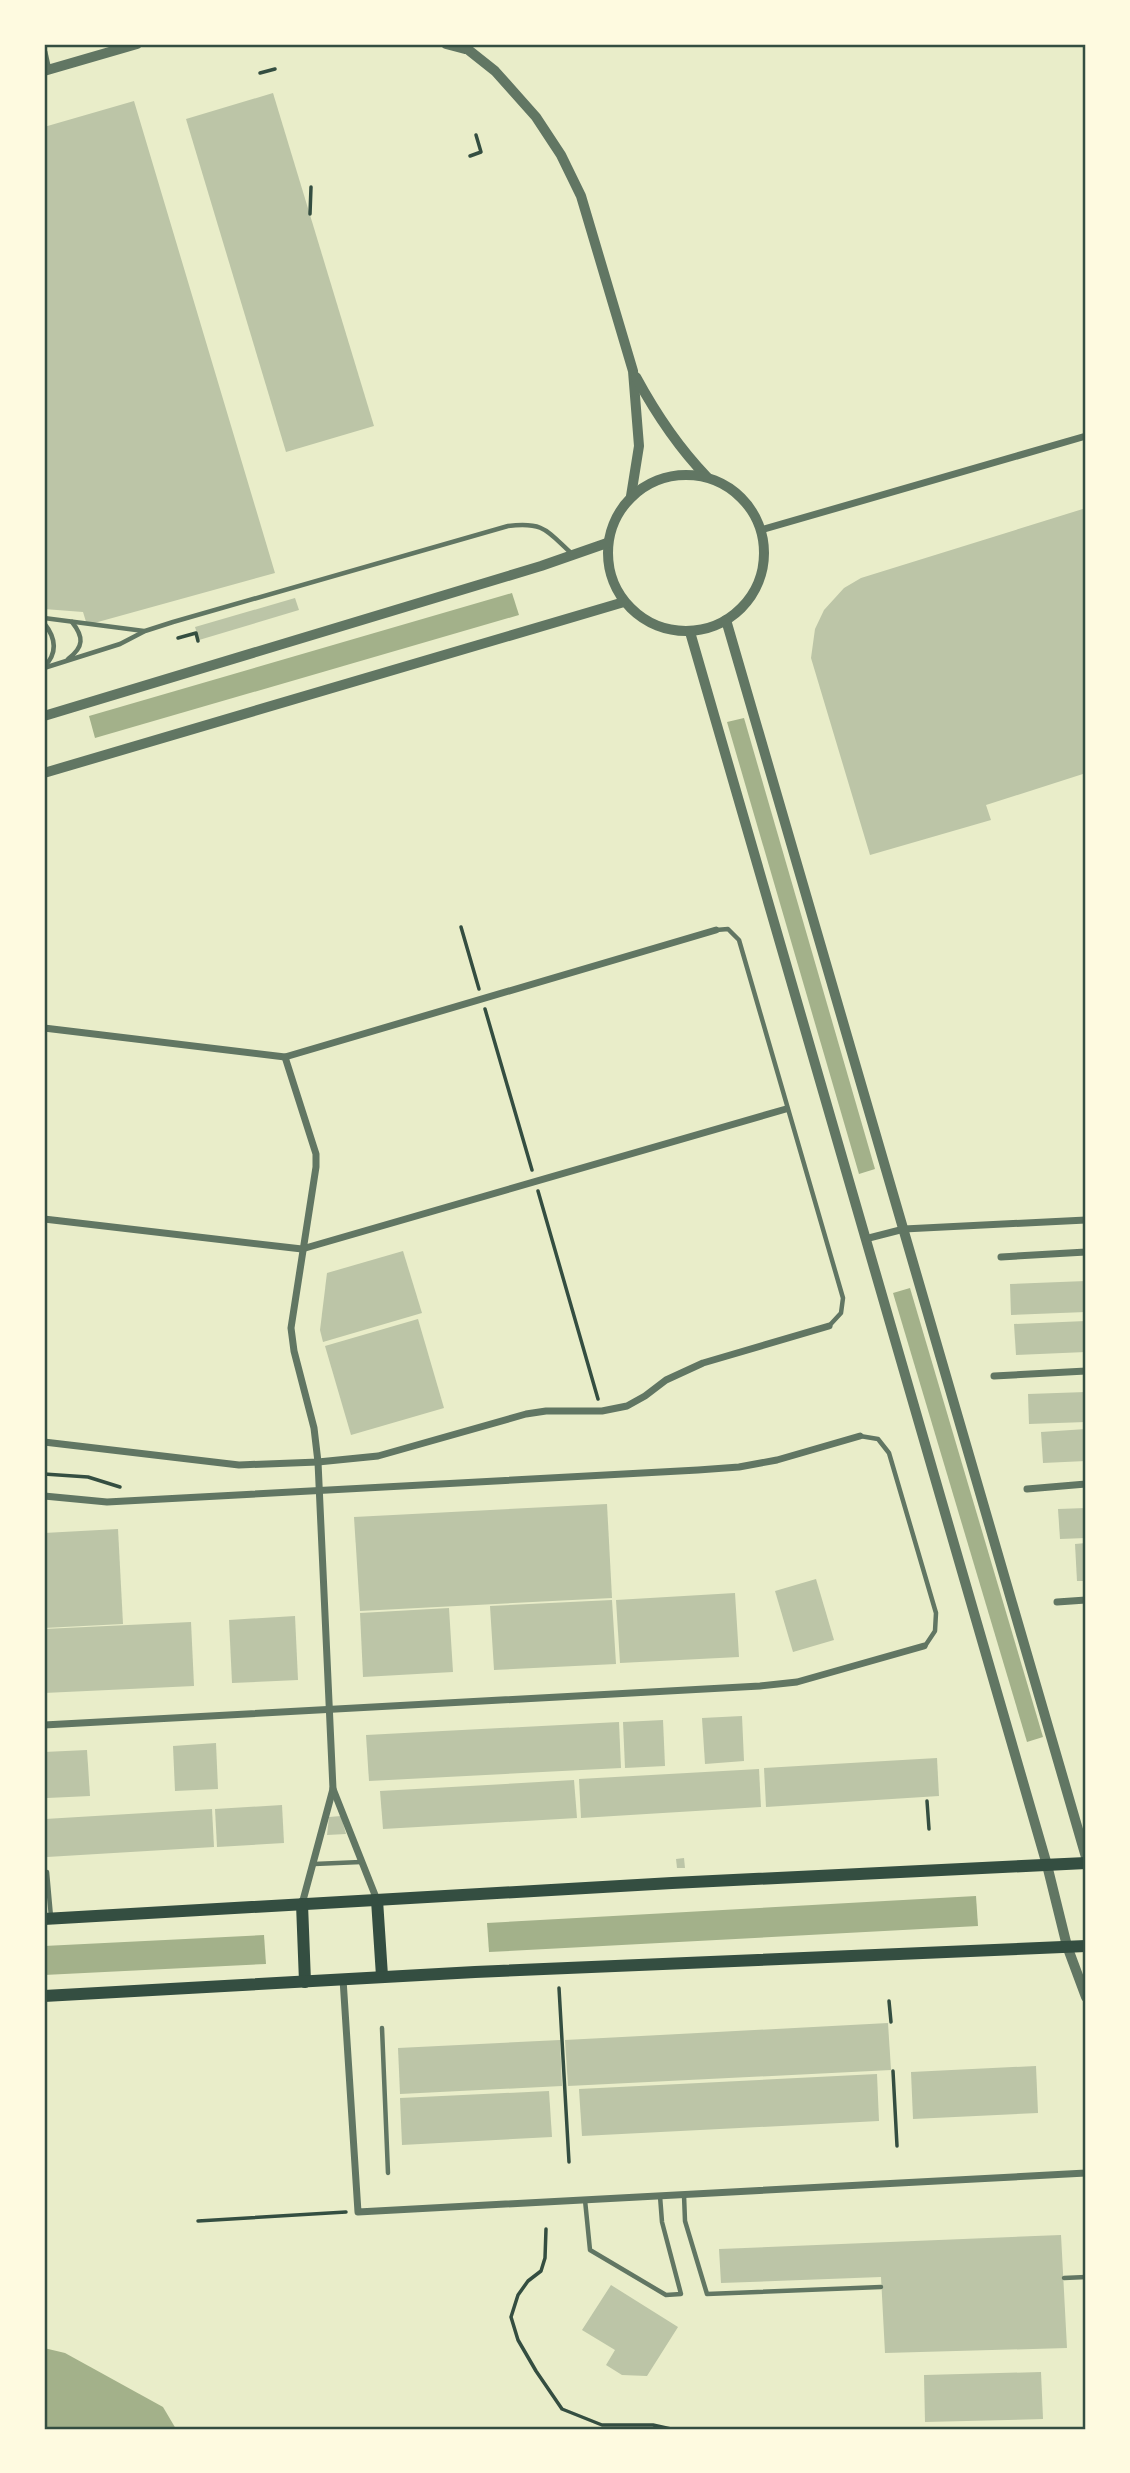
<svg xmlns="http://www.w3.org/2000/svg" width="1130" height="2473" font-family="'Noto Sans',sans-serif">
  <rect width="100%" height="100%" fill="#e9edc9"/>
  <g fill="#a3b18a">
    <path d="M 512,593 L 519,615 L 95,738 L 89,716 Z"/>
    <path d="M 744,718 L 875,1169 L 859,1174 L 727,722 Z"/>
    <path d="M 910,1288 L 1043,1737 L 1027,1742 L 893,1293 Z"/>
    <path d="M 976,1896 L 978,1926 L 489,1952 L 487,1923 Z"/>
    <path d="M 264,1935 L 266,1964 L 44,1975 L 44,1946 Z"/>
    <path d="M 44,2348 L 65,2353 L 163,2407 L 176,2429 L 44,2429 Z"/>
  </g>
  <g fill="#bcc5a7">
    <path d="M 273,93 L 374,426 L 286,452 L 186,119 Z"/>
    <path d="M 134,101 L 275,573 L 87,625 L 83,612 L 44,609 L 44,127 Z"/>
    <path d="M 1086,508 L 1086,773 L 986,805 L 991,820 L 870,855 L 811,658 L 815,629 L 824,610 L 844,588 L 861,578 Z"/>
    <path d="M 295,598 L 299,610 L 199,640 L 195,627 Z"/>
    <path d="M 403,1251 L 422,1313 L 323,1342 L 320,1330 L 327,1273 Z"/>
    <path d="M 1086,1281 L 1086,1312 L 1011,1315 L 1010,1284 Z"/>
    <path d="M 418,1319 L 444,1408 L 351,1435 L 325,1346 Z"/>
    <path d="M 1086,1321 L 1086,1352 L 1016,1355 L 1014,1324 Z"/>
    <path d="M 1086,1392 L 1086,1422 L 1029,1424 L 1028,1394 Z"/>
    <path d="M 1086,1429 L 1086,1461 L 1043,1463 L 1041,1432 Z"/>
    <path d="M 607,1504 L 612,1598 L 360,1611 L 354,1517 Z"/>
    <path d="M 1086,1508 L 1086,1538 L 1060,1539 L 1058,1509 Z"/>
    <path d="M 118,1529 L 123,1624 L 44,1628 L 44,1533 Z"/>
    <path d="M 1086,1543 L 1086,1581 L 1077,1581 L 1075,1544 Z"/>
    <path d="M 816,1579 L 834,1640 L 793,1652 L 775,1591 Z"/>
    <path d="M 735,1593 L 739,1657 L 620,1663 L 616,1600 Z"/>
    <path d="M 612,1600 L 616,1664 L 494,1670 L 490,1606 Z"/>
    <path d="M 449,1608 L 453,1672 L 363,1677 L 360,1613 Z"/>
    <path d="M 295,1616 L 298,1680 L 232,1683 L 229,1620 Z"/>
    <path d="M 191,1622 L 194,1686 L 44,1693 L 44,1629 Z"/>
    <path d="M 742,1716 L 744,1761 L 705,1764 L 702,1718 Z"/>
    <path d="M 663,1720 L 665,1766 L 625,1768 L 623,1722 Z"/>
    <path d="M 619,1722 L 621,1768 L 369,1781 L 366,1735 Z"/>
    <path d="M 216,1743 L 218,1789 L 175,1791 L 173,1746 Z"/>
    <path d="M 87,1750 L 90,1796 L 47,1798 L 44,1752 Z"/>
    <path d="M 937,1758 L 939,1796 L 766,1807 L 764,1768 Z"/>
    <path d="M 759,1769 L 761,1807 L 581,1818 L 579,1779 Z"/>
    <path d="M 574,1780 L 577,1818 L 383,1829 L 380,1791 Z"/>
    <path d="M 282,1805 L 284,1843 L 217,1847 L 215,1809 Z"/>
    <path d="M 212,1809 L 214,1847 L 47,1857 L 45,1819 Z"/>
    <path d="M 341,1816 L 346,1834 L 327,1835 L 329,1817 Z"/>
    <path d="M 684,1858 L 685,1868 L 677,1868 L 676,1859 Z"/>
    <path d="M 888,2023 L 891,2070 L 568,2086 L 565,2040 Z"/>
    <path d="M 560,2040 L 562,2086 L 400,2094 L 398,2048 Z"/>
    <path d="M 1036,2066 L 1038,2113 L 913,2119 L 911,2072 Z"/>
    <path d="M 877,2074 L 879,2121 L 582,2136 L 579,2089 Z"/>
    <path d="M 549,2091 L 552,2137 L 402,2145 L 400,2098 Z"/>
    <path d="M 1061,2235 L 1067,2348 L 885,2353 L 881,2277 L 721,2283 L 719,2249 Z"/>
    <path d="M 611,2285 L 678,2327 L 647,2376 L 622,2375 L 606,2365 L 615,2350 L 582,2330 Z"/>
    <path d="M 1041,2372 L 1043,2419 L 925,2422 L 924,2375 Z"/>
  </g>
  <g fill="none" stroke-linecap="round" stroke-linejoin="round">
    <g stroke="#344e41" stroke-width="3.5">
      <path d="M 260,73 L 275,69"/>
      <path d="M 470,156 L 481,152 L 476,135"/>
      <path d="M 310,214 L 311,187"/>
      <path d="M 178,638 L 196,633 L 198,641"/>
      <path d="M 461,927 L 479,989"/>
      <path d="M 485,1009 L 532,1170"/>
      <path d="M 538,1191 L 598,1399"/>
      <path d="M 44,1474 L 88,1477 L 120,1487"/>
      <path d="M 927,1801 L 929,1829"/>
      <path d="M 559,1988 L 569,2162"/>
      <path d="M 889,2001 L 891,2022"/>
      <path d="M 893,2071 L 897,2146"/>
      <path d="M 198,2221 L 346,2212"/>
      <path d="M 546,2229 L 545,2258 L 541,2271 L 528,2281 L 518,2295 L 511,2317 L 518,2340 L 536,2371 L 562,2409 L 602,2425 L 653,2425 L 671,2429"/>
    </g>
    <g stroke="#617663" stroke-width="4.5">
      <path d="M 44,618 L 144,631"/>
      <path d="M 44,623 C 56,638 58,653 44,667"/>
      <path d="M 68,659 C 84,647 84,637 72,622"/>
      <path d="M 44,668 L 120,644 L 145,631 L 173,622 L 508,526 C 544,522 546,530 571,553"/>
      <path d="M 716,930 L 728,929 L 739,940 L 843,1298 L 841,1313 L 829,1326"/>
      <path d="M 860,1436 L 878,1439 L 889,1453 L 936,1613 L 935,1631 L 925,1646"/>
      <path d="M 314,1864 L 361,1862"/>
      <path d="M 47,1872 L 51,1917"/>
      <path d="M 382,2028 L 388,2173"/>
      <path d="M 684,2195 L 685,2221 L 707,2294 L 881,2287"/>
      <path d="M 585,2200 L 590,2250 L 666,2295 L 681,2294 L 662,2222 L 660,2196"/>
      <path d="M 1064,2278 L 1086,2277"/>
    </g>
    <g stroke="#617663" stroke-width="7">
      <path d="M 44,52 L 48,70"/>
      <path d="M 761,530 L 1086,436"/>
      <path d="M 44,1028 L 285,1057 L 716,930"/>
      <path d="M 285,1057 L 316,1154 L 316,1167 L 291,1328 L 294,1351 L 314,1428 L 318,1462 L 333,1789 L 302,1904"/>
      <path d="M 44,1219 L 302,1249 L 786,1109"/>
      <path d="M 865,1239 L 904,1229 L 1086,1220"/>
      <path d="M 1001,1257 L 1086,1252"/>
      <path d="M 994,1376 L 1086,1371"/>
      <path d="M 44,1442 L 239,1465 L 318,1462 L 378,1456 L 526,1414 L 546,1411 L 602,1411 L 627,1406 L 645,1396 L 666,1380 L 703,1363 L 829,1326"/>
      <path d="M 1027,1489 L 1086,1484"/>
      <path d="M 44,1496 L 107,1502 L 698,1470 L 739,1467 L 777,1460 L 860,1436"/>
      <path d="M 1057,1602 L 1086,1600"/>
      <path d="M 44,1725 L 760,1686 L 797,1682 L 924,1646"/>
      <path d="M 333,1789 L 377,1900"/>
      <path d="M 343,1979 L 358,2212 L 1086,2173"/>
    </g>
    <g stroke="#617663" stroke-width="10">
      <path d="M 446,44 L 465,49"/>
      <path d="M 461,44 L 495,71 L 536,117 L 561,155 L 581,196 L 633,371 L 639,446 L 631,496"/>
      <path d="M 44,71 L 137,44"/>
      <path d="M 636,377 C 656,414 678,447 707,477"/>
      <circle cx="686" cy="553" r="78"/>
      <path d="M 726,620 L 1086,1857"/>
      <path d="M 690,632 L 1047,1865 L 1067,1946 L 1086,1997"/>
      <path d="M 44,716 L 541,566 L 607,543"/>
      <path d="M 44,773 L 624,602"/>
    </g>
    <g stroke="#344e41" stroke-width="12">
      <path d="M 377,1900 L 382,1976"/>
      <path d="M 302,1904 L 305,1982"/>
      <path d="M 44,1919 L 672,1883 L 1086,1863"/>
      <path d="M 44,1996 L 475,1972 L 1086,1946"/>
    </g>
  </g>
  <rect width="1130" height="2473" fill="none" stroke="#fefae0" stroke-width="91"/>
  <rect x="46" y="46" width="1038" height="2382" fill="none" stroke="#344e41" stroke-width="2.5"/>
</svg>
